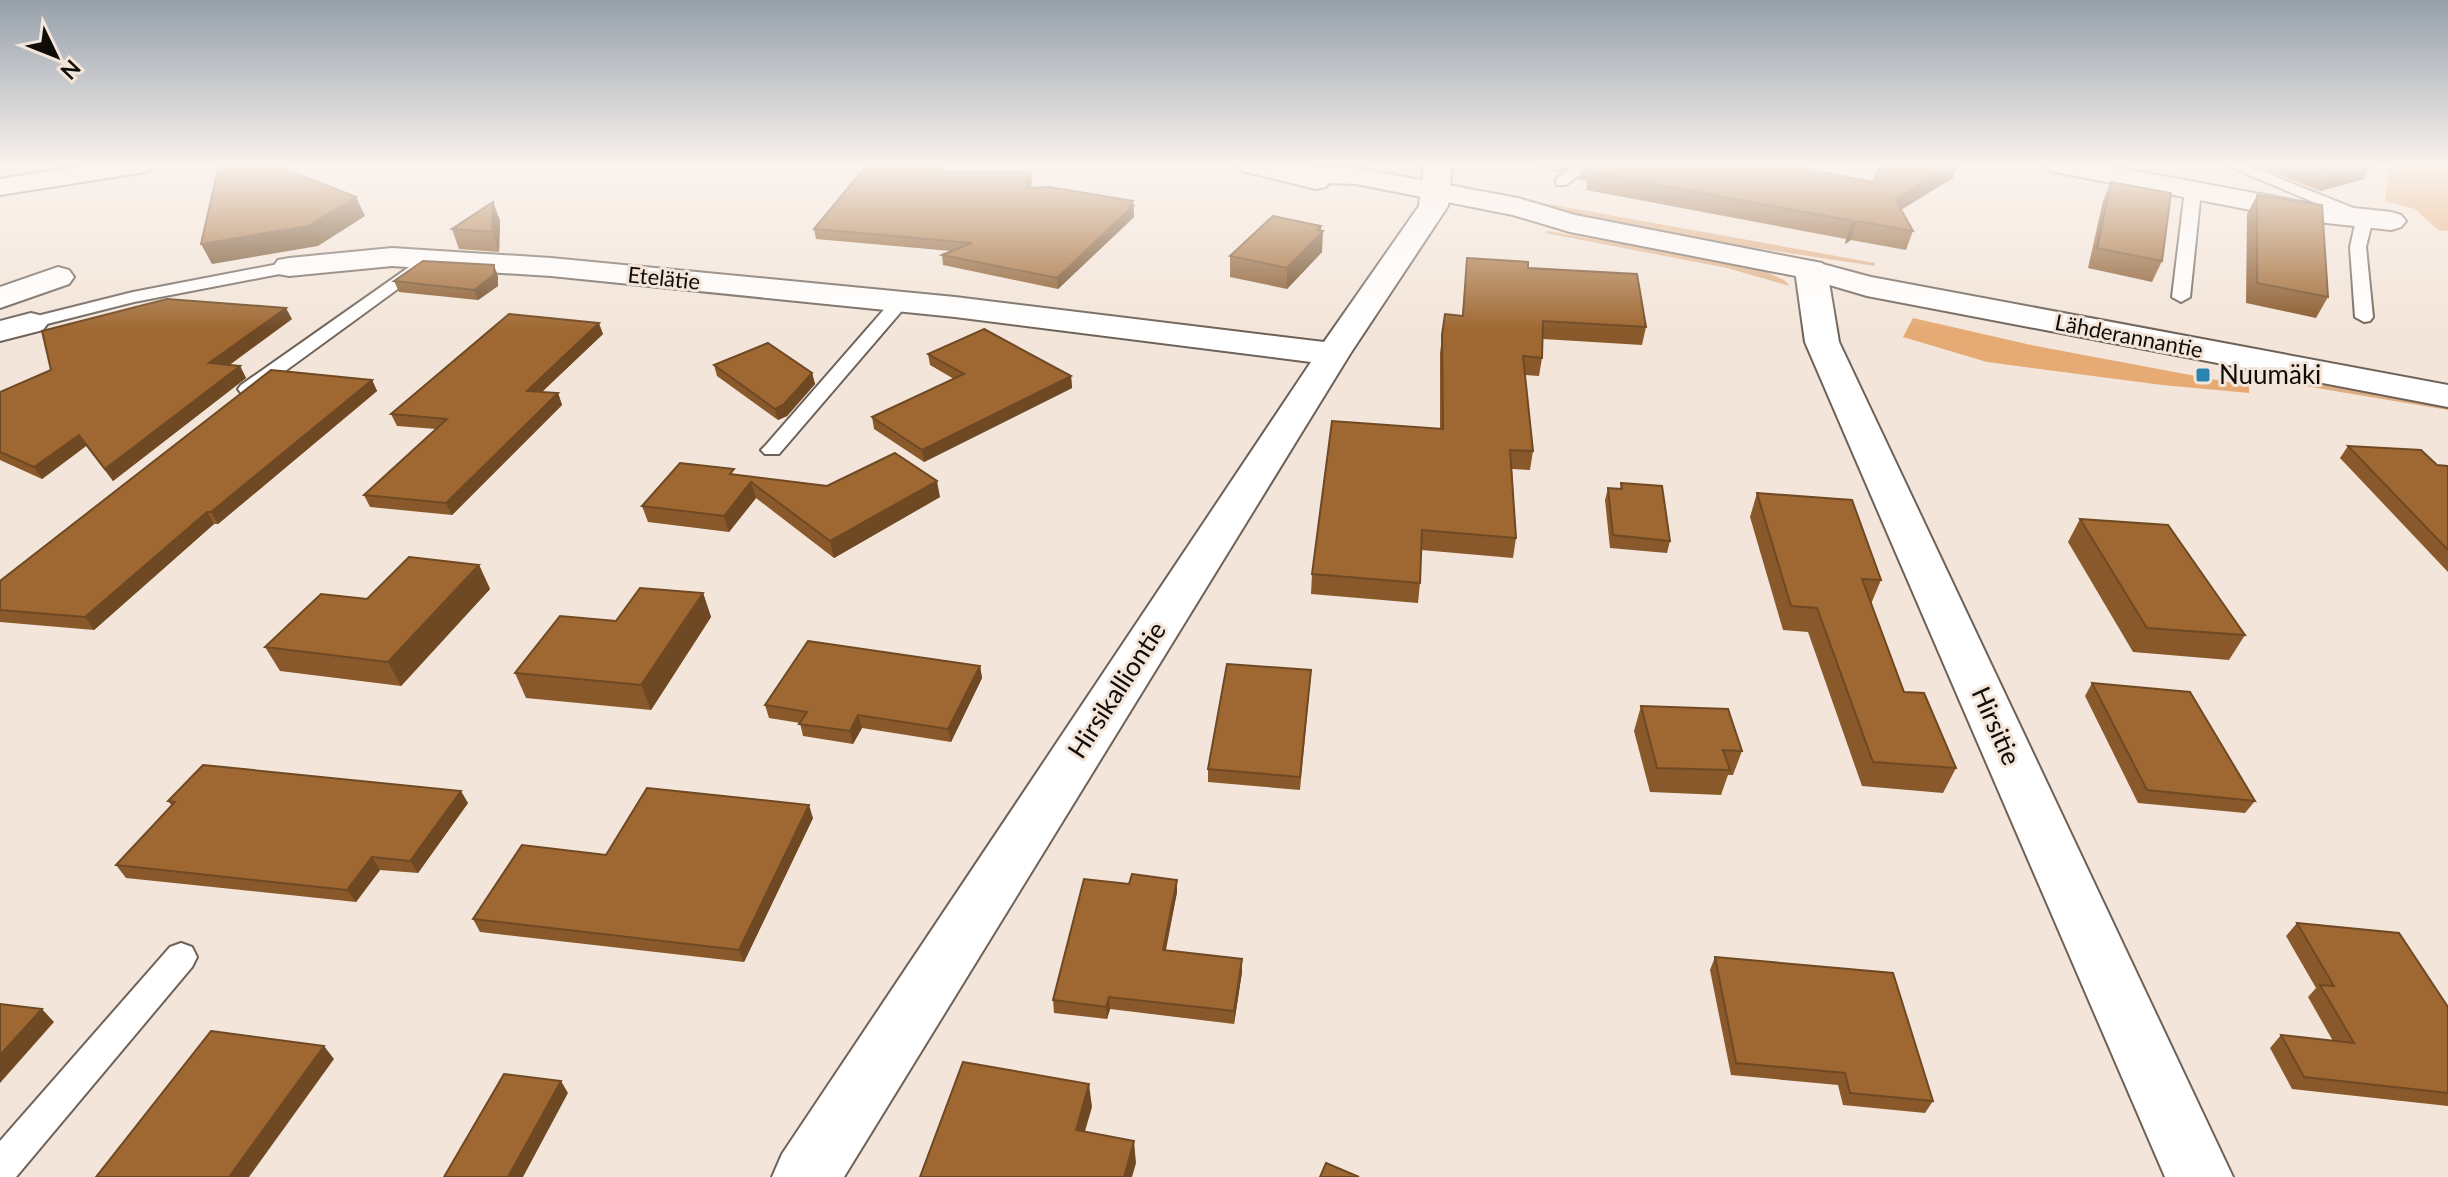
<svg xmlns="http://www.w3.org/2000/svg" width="2448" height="1177" font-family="Lato,sans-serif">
  <rect width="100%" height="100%" fill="#f3e5d9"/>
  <g fill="#dead82">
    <path d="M 1526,200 L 1875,263 L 1875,266 L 1735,245 L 1525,204 Z"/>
    <path d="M 1548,231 L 1756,267 L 1784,280 L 1790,286 L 1727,268 L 1545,233 Z"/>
    <path d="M 2284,379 L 2348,385 L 2448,402 L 2448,410 L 2287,383 Z"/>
  </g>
  <g fill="#e6ab75">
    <path d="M 2389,165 L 2448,165 L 2448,231 L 2438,230 L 2415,209 L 2385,201 Z"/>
    <path d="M 1913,318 L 2031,345 L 2249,386 L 2249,393 L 2162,385 L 1987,362 L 1903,337 Z"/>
  </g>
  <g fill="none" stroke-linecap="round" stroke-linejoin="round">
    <defs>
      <g id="service">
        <path d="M 1576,165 L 1592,165 L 1566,185 L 1556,185 L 1556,179 Z"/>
        <path d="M 2226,165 L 2246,165 L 2371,215 L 2373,218 L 2366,247 L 2373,317 L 2370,321 L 2364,322 L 2355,317 L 2350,247 L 2356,220 Z"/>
        <path d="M 2193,185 L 2201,190 L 2190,297 L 2181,302 L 2172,297 L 2185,190 Z"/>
        <path d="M 422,258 L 428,259 L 431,263 L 428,267 L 255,393 L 241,393 L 238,389 L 241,385 Z"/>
        <path d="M 289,262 L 295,263 L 298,267 L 295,271 L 134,302 L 31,328 L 22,323 L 25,319 L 133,292 Z"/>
        <path d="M 900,297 L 909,302 L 906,306 L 779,454 L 765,454 L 761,450 L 765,446 L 894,298 Z"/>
        <path d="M 181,943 L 192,947 L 197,957 L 192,967 L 16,1177 L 0,1177 L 0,1141 L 170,947 Z"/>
      </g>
      <g id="minor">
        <path d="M 1424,165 L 1452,165 L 1448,206 L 1350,354 L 844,1177 L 772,1177 L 782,1154 L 1311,362 L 955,317 L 551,276 L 392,266 L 289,276 L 278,274 L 273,267 L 278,260 L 289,258 L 392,248 L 551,258 L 955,297 L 1324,342 L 1419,206 Z"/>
        <path d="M 2046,165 L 2103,165 L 2308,203 L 2391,212 L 2401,215 L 2406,221 L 2401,227 L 2391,230 L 2308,221 L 2060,173 L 2050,171 Z"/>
        <path d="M 1811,261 L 1822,263 L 1827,270 L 1839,342 L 2233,1177 L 2165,1177 L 1805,342 L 1795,270 L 1800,263 Z"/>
        <path d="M 58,267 L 69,270 L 74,277 L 69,284 L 0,308 L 0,287 Z"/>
        <path d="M 31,313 L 43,316 L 48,323 L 43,330 L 0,341 L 0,321 Z"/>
      </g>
      <g id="secondary">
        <path d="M 88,165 L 153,165 L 149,171 L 139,173 L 0,195 L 0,179 Z"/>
        <path d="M 1238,165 L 1356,168 L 1518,198 L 1575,215 L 1811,261 L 1871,277 L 2448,385 L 2448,407 L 1867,296 L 1806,278 L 1570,232 L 1513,215 L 1356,184 L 1329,183 L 1326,187 L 1316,189 L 1242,171 Z"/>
      </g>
    </defs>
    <use href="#service" stroke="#6e6258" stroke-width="4"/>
    <use href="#minor" stroke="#6e6258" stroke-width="4"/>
    <use href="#secondary" stroke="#6e6258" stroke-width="4"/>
    <use href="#service" fill="#fff" fill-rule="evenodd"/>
    <use href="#minor" fill="#fff" fill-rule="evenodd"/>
    <use href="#secondary" fill="#fff" fill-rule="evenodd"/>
  </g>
  <g fill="#89592b">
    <path d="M 941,165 L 942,171 L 1032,182 L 1030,188 L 1133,201 L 1134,217 L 1058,289 L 943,265 L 942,255 L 951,251 L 816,239 L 814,229 Z"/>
    <path d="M 1534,165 L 1572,165 L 1560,173 Z"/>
    <path d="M 1582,165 L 1785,165 L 1873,182 L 1881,165 L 1958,165 L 1953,178 L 1901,210 L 1913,231 L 1906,250 L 1851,240 L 1845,244 L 1846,239 L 1586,190 L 1587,181 L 1579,179 Z"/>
    <path d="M 2254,165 L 2372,165 L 2364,179 L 2320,191 Z"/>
    <path d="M 2111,182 L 2162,261 L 2152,282 L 2088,268 L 2103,201 Z"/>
    <path d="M 2257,195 L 2328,297 L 2316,318 L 2246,303 L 2247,214 Z"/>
    <path d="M 493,202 L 500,221 L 499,252 L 459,249 L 452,229 Z"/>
    <path d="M 1321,231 L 1322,252 L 1287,289 L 1230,277 L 1230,256 Z"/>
    <path d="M 1467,258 L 1528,268 L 1646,327 L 1642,345 L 1543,339 L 1542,358 L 1539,376 L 1525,375 L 1533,451 L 1530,470 L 1512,469 L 1516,538 L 1513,558 L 1421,550 L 1420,583 L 1418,603 L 1311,594 L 1312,574 L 1440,428 L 1440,353 L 1445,314 L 1462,316 Z"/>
    <path d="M 498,276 L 498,286 L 478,300 L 399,292 L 394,281 Z"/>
    <path d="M 292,319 L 228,365 L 240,366 L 246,378 L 113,481 L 86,446 L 42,479 L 0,460 L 0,392 Z"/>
    <path d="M 603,334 L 542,392 L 558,393 L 562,405 L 452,515 L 370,507 L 364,495 L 436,429 L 397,426 L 391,414 Z"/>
    <path d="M 928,354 L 1071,376 L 1072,388 L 924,462 L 874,429 L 872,417 L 954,379 L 930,365 Z"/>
    <path d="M 714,365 L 812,373 L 815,384 L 787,416 L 778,420 L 717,376 Z"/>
    <path d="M 372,380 L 377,391 L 218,524 L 214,524 L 94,630 L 0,622 L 0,581 Z"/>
    <path d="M 2348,446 L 2437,465 L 2448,466 L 2448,572 L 2340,458 Z"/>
    <path d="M 736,475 L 827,486 L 940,497 L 834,558 L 756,498 L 729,532 L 648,522 L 642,506 Z"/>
    <path d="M 1621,483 L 1670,541 L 1667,553 L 1610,548 L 1605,500 L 1608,488 L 1620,489 Z"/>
    <path d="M 1757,493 L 1881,580 L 1871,604 L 1904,692 L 1956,768 L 1943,793 L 1862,786 L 1808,632 L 1783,630 L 1750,517 Z"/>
    <path d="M 2080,519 L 2245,635 L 2229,660 L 2133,652 L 2068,542 Z"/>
    <path d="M 479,565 L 490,589 L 401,686 L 280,671 L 265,647 L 367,599 Z"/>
    <path d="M 703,593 L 711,617 L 651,710 L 526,698 L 515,673 Z"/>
    <path d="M 980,666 L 982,678 L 951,742 L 862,728 L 853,744 L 803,736 L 800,723 L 769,718 L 765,705 Z"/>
    <path d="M 1310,683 L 1300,790 L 1208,782 L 1208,769 Z"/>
    <path d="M 2092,683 L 2255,801 L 2245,813 L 2138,803 L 2085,696 Z"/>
    <path d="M 1641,706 L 1742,751 L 1733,775 L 1728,775 L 1721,795 L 1650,792 L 1634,731 Z"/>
    <path d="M 168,801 L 468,803 L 418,873 L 380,870 L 356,902 L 126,878 L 116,865 L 172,806 Z"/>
    <path d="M 813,818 L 744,962 L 480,932 L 473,919 L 606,855 Z"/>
    <path d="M 1177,892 L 1166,950 L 1242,959 L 1242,972 L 1234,1024 L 1110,1009 L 1107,1019 L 1054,1013 L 1053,1000 Z"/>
    <path d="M 2297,923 L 2448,1007 L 2448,1106 L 2292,1089 L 2270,1048 L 2281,1035 L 2333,1041 L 2308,997 L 2316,988 L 2286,936 Z"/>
    <path d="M 1715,957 L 1933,1101 L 1925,1113 L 1843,1105 L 1838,1085 L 1731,1075 L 1710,970 Z"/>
  </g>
  <g fill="#6f4923">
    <path d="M 1561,165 L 1572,165 L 1560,173 Z"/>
    <path d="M 1952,165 L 1958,165 L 1953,178 L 1888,217 L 1895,199 Z"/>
    <path d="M 2358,165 L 2372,165 L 2364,179 L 2320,191 L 2330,172 Z"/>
    <path d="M 1031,172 L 1032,182 L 1027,198 L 1026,188 Z"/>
    <path d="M 356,197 L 365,216 L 318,246 L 212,264 L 201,244 Z"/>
    <path d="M 1133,201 L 1134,217 L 1058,289 L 1057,278 Z"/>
    <path d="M 493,202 L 500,221 L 499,252 L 492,232 Z"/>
    <path d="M 1857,221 L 1851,240 L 1845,244 L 1851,225 Z"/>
    <path d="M 1321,226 L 1321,234 L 1323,231 L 1322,252 L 1287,289 L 1287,268 Z"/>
    <path d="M 494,265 L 498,276 L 498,286 L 478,300 L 474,290 Z"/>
    <path d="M 286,308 L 292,319 L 216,375 L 209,363 Z"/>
    <path d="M 599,323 L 603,334 L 531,402 L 527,391 Z"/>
    <path d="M 240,366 L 246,378 L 113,481 L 105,469 Z"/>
    <path d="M 812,373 L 815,384 L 787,416 L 778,420 L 775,409 Z"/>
    <path d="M 1071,376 L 1072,388 L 924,462 L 922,450 Z"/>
    <path d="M 372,380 L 377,391 L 218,524 L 211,512 Z"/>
    <path d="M 558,393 L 562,405 L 452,515 L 446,503 Z"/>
    <path d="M 79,435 L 86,446 L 42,479 L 34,467 Z"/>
    <path d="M 937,481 L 940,497 L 834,558 L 830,541 Z"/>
    <path d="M 751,482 L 756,498 L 729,532 L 724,516 Z"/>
    <path d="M 207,512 L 214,524 L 94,630 L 85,617 Z"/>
    <path d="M 479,565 L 490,589 L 401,686 L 388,662 Z"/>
    <path d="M 703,593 L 711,617 L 651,710 L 641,685 Z"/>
    <path d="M 980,666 L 982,678 L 951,742 L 948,729 Z"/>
    <path d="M 858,715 L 862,728 L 853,744 L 850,731 Z"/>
    <path d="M 461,791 L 468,803 L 418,873 L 410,861 Z"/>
    <path d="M 809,805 L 813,818 L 744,962 L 739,950 Z"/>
    <path d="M 372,857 L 380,870 L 356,902 L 347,890 Z"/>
    <path d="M 1177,880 L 1177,892 L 1163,962 L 1163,950 Z"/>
    <path d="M 1242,959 L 1242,972 L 1234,1024 L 1234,1011 Z"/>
    <path d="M 1109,997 L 1110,1009 L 1107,1019 L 1106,1007 Z"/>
    <path d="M 42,1009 L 54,1022 L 0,1083 L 0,1055 Z"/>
    <path d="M 324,1046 L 334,1059 L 249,1177 L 229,1177 Z"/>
    <path d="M 561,1081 L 568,1093 L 523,1177 L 508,1177 Z"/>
    <path d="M 1089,1084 L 1092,1107 L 1079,1152 L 1076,1130 Z"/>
    <path d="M 1134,1141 L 1136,1163 L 1132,1177 L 1124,1177 Z"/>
  </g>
  <g fill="#9f6832" stroke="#6f4923" stroke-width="2">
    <path d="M 219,165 L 275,165 L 356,197 L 308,226 L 201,244 Z"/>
    <path d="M 867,165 L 941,165 L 937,171 L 1031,172 L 1026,188 L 1049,187 L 1133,201 L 1129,206 L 1133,206 L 1057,278 L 942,255 L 972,243 L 814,229 Z"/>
    <path d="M 1595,165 L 1785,165 L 1873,182 L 1881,165 L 1952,165 L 1895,199 L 1913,231 L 1857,221 L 1851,225 L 1853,221 L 1589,172 Z"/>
    <path d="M 2311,165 L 2358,165 L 2330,172 Z"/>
    <path d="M 2111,182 L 2171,193 L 2162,261 L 2097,248 Z"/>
    <path d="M 2257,195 L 2322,205 L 2328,297 L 2257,283 Z"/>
    <path d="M 493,202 L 492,232 L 452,229 Z"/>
    <path d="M 1273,216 L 1321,226 L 1317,230 L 1323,231 L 1287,268 L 1230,256 Z"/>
    <path d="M 1467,258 L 1528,262 L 1528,268 L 1637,274 L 1646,327 L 1543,321 L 1542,358 L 1523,356 L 1533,451 L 1510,450 L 1516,538 L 1422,530 L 1420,583 L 1312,574 L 1332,421 L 1443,429 L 1442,335 L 1445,314 L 1463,316 Z"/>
    <path d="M 423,261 L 494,265 L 494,275 L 474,290 L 394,281 Z"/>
    <path d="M 167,299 L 286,308 L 209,363 L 240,366 L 105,469 L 79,435 L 34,467 L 0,452 L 0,392 L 51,370 L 42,331 Z"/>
    <path d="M 509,314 L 599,323 L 527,391 L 558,393 L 446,503 L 364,495 L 447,419 L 391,414 Z"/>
    <path d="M 984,329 L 1071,376 L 922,450 L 872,417 L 964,374 L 928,354 Z"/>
    <path d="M 768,343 L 812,373 L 784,404 L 775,409 L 714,365 Z"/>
    <path d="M 271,370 L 372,380 L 211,512 L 207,512 L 85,617 L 0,610 L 0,581 Z"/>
    <path d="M 2348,446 L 2421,450 L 2437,465 L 2448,466 L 2448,550 Z"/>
    <path d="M 895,453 L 937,481 L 830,541 L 751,482 L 724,516 L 642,506 L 680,463 L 734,469 L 730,474 L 827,486 Z"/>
    <path d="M 1621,483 L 1662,486 L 1670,541 L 1613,535 L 1608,488 L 1622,489 Z"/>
    <path d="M 1757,493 L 1852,500 L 1881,580 L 1862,579 L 1904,692 L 1924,693 L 1956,768 L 1873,762 L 1817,608 L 1791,606 Z"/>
    <path d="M 2080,519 L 2168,525 L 2245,635 L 2147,628 Z"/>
    <path d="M 409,557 L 479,565 L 388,662 L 265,647 L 321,594 L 367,599 Z"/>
    <path d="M 640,588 L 703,593 L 641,685 L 515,673 L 560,616 L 616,621 Z"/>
    <path d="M 808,641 L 980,666 L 948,729 L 858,715 L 850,731 L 799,724 L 807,712 L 765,705 Z"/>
    <path d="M 1227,664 L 1311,670 L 1300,777 L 1208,769 Z"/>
    <path d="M 2092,683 L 2190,692 L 2255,801 L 2147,790 Z"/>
    <path d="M 1641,706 L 1728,709 L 1742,751 L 1723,750 L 1730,770 L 1657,768 Z"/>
    <path d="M 203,765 L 461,791 L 410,861 L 372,857 L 347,890 L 116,865 L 175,802 L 168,801 Z"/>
    <path d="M 647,788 L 809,805 L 739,950 L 473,919 L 522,845 L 606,855 Z"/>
    <path d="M 1132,874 L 1177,880 L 1163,950 L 1242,959 L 1234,1011 L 1109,997 L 1106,1007 L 1053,1000 L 1084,879 L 1129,884 Z"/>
    <path d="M 2297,923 L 2399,933 L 2448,1007 L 2448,1093 L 2304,1077 L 2281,1035 L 2354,1043 L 2320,985 L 2334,986 Z"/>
    <path d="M 1715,957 L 1893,973 L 1933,1101 L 1850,1093 L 1845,1073 L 1736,1063 Z"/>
    <path d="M 0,1004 L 42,1009 L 0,1055 Z"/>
    <path d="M 211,1031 L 324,1046 L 229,1177 L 96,1177 Z"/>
    <path d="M 963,1062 L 1089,1084 L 1076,1130 L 1134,1141 L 1124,1177 L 920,1177 Z"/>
    <path d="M 504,1074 L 561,1081 L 508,1177 L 444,1177 Z"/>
    <path d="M 1326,1163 L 1359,1177 L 1320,1177 Z"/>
  </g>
  <linearGradient id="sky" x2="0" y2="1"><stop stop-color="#96a0aa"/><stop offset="0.5" stop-color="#faf3ee"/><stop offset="1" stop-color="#faf3ee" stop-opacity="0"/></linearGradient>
  <rect width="2448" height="330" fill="url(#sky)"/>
  <rect fill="#2b83b1" stroke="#f3e5d9" stroke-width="3" x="2195" y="367" width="16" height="16" rx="4"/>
  <g text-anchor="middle" stroke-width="6" stroke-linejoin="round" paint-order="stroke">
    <g font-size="22" fill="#0f0b07" stroke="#f3e5d9">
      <text transform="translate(664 278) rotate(6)" y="8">Etelätie</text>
      <text transform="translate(2129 336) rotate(11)" y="8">Lähderannantie</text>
    </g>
    <g font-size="26" fill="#0f0b07" stroke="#f3e5d9" text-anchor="start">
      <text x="2219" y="384">Nuumäki</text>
    </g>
    <g font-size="26" fill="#0f0b07" stroke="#f3e5d9">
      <text transform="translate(1117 690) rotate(-57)" y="9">Hirsikalliontie</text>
      <text transform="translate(1996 726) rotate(66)" y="9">Hirsitie</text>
    </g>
  </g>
  <g transform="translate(56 56) rotate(133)" stroke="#f3e5d9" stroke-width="6" paint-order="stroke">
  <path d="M0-6L14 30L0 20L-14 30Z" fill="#0f0b07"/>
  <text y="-12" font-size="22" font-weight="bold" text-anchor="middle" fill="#0f0b07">N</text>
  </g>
</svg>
